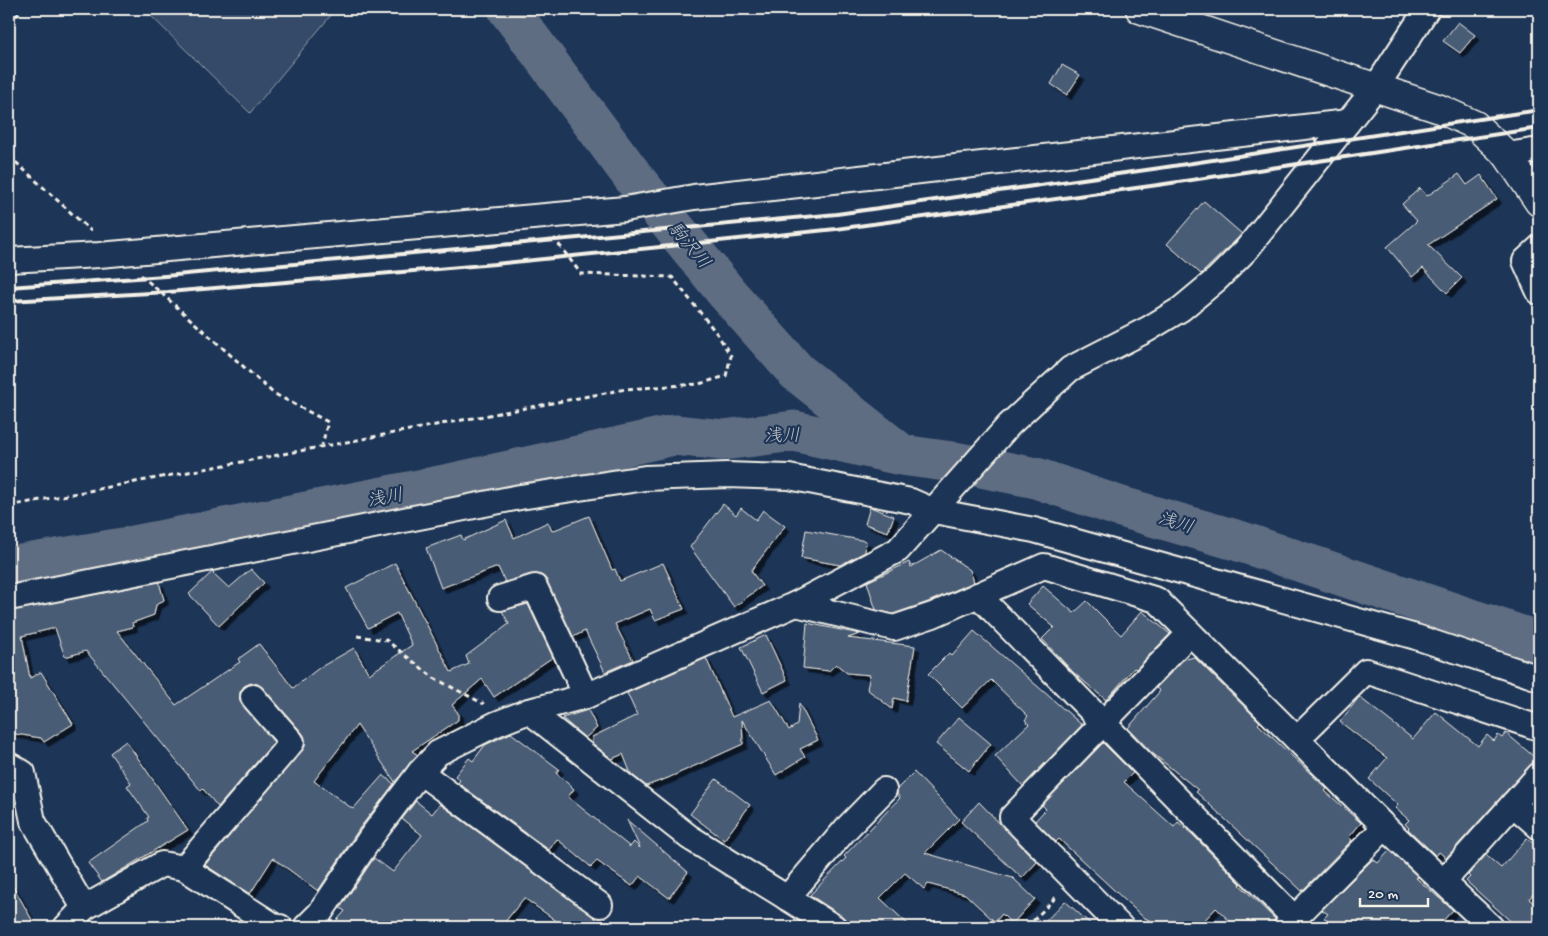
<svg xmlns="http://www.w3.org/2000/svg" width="1548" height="936" font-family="'Gochi Hand','Klee One',sans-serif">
  <defs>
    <filter id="shadow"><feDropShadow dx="4.5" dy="4.5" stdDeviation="0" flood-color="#0009"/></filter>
  </defs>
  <rect width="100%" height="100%" fill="#1d3557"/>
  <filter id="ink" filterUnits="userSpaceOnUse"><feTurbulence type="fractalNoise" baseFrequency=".02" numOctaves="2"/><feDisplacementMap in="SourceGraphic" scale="10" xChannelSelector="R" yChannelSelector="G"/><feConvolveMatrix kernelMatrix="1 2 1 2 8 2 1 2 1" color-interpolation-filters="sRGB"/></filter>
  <g filter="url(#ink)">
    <path fill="#354a67" stroke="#949ea8" d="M 144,9 L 336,9 L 250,113 Z"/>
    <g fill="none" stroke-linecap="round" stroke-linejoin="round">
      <g stroke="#5e6d82" stroke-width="41">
        <path d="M 508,9 L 637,182 L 727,293 L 797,372 L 896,450"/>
        <path d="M 9,567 L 123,548 L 449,484 L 674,435 L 723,440 L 794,431 L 901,455 L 960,463 L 1036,478 L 1118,506 L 1239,541 L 1539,642"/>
      </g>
    </g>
    <g fill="#485b74" stroke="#f4f1e8" filter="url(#shadow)">
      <path d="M 1458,22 L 1475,35 L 1460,53 L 1443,41 Z"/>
      <path d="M 1062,65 L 1080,75 L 1067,95 L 1051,84 Z"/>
      <path d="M 1459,174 L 1467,185 L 1481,175 L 1497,199 L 1428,245 L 1462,278 L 1447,293 L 1423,268 L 1412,277 L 1387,247 L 1417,221 L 1402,204 L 1420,188 L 1427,196 Z"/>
      <path d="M 1204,201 L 1242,234 L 1201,274 L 1167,244 Z"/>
      <path d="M 723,504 L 736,515 L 741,508 L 756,520 L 763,510 L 785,526 L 751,571 L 762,586 L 734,607 L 690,547 Z"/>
      <path d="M 870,507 L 894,516 L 888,532 L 865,524 Z"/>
      <path d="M 589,516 L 612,570 L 615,569 L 620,581 L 663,563 L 684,609 L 655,620 L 650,609 L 615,624 L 633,660 L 605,672 L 585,631 L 573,637 L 543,576 L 531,574 L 505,582 L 498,567 L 441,588 L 426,548 L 461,535 L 463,540 L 506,520 L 514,538 L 548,522 L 552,531 Z"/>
      <path d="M 806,530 L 866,541 L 865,552 L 840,565 L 801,558 Z"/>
      <path d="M 941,550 L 970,570 L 974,582 L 928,602 L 893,614 L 876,610 L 867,582 L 909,562 L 911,567 Z"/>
      <path d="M 395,563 L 451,672 L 469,664 L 466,656 L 509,624 L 502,611 L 528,604 L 553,657 L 494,697 L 482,679 L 452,705 L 458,713 L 458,720 L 412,751 L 418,755 L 395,782 L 357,725 L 314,781 L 353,809 L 383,775 L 394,784 L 359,829 L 318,891 L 273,858 L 250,894 L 205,865 L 305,746 L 302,733 L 258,684 L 251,683 L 244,686 L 240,692 L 240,700 L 274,742 L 218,807 L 203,789 L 201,791 L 86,651 L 65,657 L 55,628 L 22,636 L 30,678 L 41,672 L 73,724 L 44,742 L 41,738 L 9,733 L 9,611 L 159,582 L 164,600 L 156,605 L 154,615 L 132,623 L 133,627 L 117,631 L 176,705 L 240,662 L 238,659 L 259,644 L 293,688 L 319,668 L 354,648 L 369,674 L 412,645 L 397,613 L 368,628 L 346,588 Z"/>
      <path d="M 251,569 L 264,583 L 219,626 L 189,594 L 212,572 L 229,588 Z"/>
      <path d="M 1043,586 L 1074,613 L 1087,601 L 1121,635 L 1142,611 L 1170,634 L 1136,669 L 1134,668 L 1106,700 L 1074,673 L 1042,639 L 1054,627 L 1027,604 Z"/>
      <path d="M 807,623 L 860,634 L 848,638 L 915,646 L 906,701 L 894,698 L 892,709 L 867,689 L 870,675 L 847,673 L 836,664 L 829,671 L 803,668 Z"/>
      <path d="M 974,631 L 1082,725 L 1023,786 L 995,756 L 1029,724 L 1025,720 L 1028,716 L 991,680 L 962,708 L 928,674 L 949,653 L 952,656 Z"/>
      <path d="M 766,635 L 787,680 L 763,692 L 741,647 Z"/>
      <path d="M 1194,657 L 1260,722 L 1258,724 L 1327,789 L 1325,791 L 1361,823 L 1349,837 L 1352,840 L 1302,891 L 1196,792 L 1198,790 L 1151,752 L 1128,728 L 1160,691 L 1156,688 L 1183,660 Z"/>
      <path d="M 706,658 L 732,717 L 771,700 L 789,730 L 797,725 L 799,703 L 818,740 L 800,749 L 805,757 L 776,775 L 742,720 L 743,744 L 668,778 L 646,786 L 631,774 L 623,754 L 612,759 L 592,743 L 592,737 L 637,715 L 627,693 Z"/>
      <path d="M 1359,697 L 1413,739 L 1436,712 L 1478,746 L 1487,735 L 1494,741 L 1498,735 L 1502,738 L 1506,733 L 1539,761 L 1529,766 L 1446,858 L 1439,852 L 1436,856 L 1408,829 L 1409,828 L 1405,824 L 1409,820 L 1395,808 L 1398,805 L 1369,779 L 1387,758 L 1340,722 Z"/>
      <path d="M 588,710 L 597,728 L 585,738 L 562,718 Z"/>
      <path d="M 959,717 L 991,744 L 969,771 L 936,744 Z"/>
      <path d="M 511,733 L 559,769 L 556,773 L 574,789 L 568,797 L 630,847 L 634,842 L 640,848 L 627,820 L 688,872 L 669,898 L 640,876 L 632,886 L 597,861 L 591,867 L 557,839 L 549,850 L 458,783 L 460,780 L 455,776 L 469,758 L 473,761 L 485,745 Z"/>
      <path d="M 126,741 L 188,830 L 102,882 L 88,863 L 148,821 L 147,818 L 149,817 L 127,786 L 131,783 L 110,753 Z"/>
      <path d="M 1103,743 L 1133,773 L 1124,782 L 1174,827 L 1178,822 L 1193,835 L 1241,884 L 1240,885 L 1275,919 L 1273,927 L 1236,927 L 1216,908 L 1198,927 L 1163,927 L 1143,917 L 1059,839 L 1056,842 L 1035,821 L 1046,809 L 1042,805 Z"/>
      <path d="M 914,772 L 959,819 L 925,853 L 1013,878 L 1035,899 L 1012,924 L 1002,914 L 995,922 L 965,894 L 928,884 L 924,889 L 905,873 L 880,898 L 911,927 L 848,927 L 842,916 L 810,895 L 846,858 L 844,856 L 900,798 L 897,794 L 897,789 Z"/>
      <path d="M 716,779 L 750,805 L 724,840 L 690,814 Z"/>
      <path d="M 416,801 L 432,814 L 440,804 L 593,916 L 604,927 L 565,927 L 524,898 L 501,927 L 331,927 L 345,911 L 340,908 L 374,858 L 393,872 L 422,835 L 402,819 Z"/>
      <path d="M 979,802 L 1037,862 L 1022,878 L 961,822 Z"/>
      <path d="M 1527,838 L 1539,849 L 1539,887 L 1529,899 L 1539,908 L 1539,927 L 1517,927 L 1466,881 L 1470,877 L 1468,875 L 1486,855 L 1501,868 Z"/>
      <path d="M 1390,850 L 1418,877 L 1416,878 L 1453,910 L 1437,927 L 1335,927 L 1324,918 L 1328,914 L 1322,910 L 1373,859 L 1378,863 Z"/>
      <path d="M 9,879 L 36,927 L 9,927 Z"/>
      <path d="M 1065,901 L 1094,927 L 1040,927 Z"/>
    </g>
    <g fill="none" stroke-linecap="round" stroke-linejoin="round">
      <defs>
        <g id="street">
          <path d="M 1507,155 L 1539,150"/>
          <path d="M 1539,248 L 1525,261 L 1539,292"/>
          <path d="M 9,260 L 99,255 L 625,209 L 694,197 L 1348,122"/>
          <path d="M 978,595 L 1295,919"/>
          <path d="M 9,598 L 520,497 L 645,478 L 727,475 L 789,477 L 911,501 L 934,511 L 1034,530 L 1416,637 L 1539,678"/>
          <path d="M 500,598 L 535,587 L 586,696"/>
          <path d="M 796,604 L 894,628 L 933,615 L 1044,566 L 1157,600 L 1385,827 L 1491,927"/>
          <path d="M 529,711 L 689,837 L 834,927"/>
          <path d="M 1297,739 L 1366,671 L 1539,728"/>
          <path d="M 9,765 L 23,773 L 33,821 L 84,908"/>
          <path d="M 420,772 L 600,905"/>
          <path d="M 1513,804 L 1539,827"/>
          <path d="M 184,868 L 292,742 L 253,697"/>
          <path d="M 1444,881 L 1539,775"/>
          <path d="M 787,898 L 845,830 L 884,790"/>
          <path d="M 66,927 L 84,908 L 162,864 L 184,868 L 276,927 L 280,927"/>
          <path d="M 306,927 L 320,913 L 371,837 L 420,772 L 438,753 L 496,724 L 529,711 L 586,696 L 796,604 L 898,550 L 1009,425 L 1070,369 L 1148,329 L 1181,309 L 1217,279 L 1246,250 L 1376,87 L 1427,9"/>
          <path d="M 1121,927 L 1012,817 L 1190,633"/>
          <path d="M 1286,927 L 1385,827"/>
        </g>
        <path id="secondary" d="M 1140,9 L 1440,109 L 1475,125 L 1507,155 L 1539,202"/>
      </defs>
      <use href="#street" stroke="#f4f1e8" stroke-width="28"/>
      <use href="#secondary" stroke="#f4f1e8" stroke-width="31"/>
      <g stroke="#f4f1e8" stroke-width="3" stroke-dasharray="5 4" stroke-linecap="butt">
        <path d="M 9,22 L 24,9"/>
        <path d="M 9,156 L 91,231"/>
        <path d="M 141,275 L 273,393 L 328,422 L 322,445"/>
        <path d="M 9,506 L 626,389 L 699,384 L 726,376 L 731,356 L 718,335 L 672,277 L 581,274 L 554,238"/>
        <path d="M 357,636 L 386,640 L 434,678 L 484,704"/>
        <path d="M 1027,927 L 1058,895"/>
      </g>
      <use href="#street" stroke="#1d3557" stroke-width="24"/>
      <use href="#secondary" stroke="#1d3557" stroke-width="28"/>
      <g stroke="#f4f1e8" stroke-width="4">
        <path d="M 9,287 L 165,276 L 837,214 L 1160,168 L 1539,110"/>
        <path d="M 9,301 L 168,292 L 495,264 L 836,229 L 1158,185 L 1539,128"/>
      </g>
    </g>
  </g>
  <g text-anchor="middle" stroke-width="4.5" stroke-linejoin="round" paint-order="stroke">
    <g font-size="18" font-style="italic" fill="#c0c3c4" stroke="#1d3557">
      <text transform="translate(690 245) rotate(50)" y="6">駒沢川</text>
      <text transform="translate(782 435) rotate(-2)" y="6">浅川</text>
      <text transform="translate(385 497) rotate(-11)" y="6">浅川</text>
      <text transform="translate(1176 522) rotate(17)" y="6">浅川</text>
    </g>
  </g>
  <rect width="1548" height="936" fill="none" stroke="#1d3557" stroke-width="30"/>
  <rect x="15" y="15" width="1518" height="906" fill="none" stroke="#f4f1e8" stroke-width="2" filter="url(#ink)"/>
  <path d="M1360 898v8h68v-8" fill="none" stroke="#f4f1e8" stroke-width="2.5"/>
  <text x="1368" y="898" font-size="15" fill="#f4f1e8" stroke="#1d3557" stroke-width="4" paint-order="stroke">20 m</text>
</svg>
